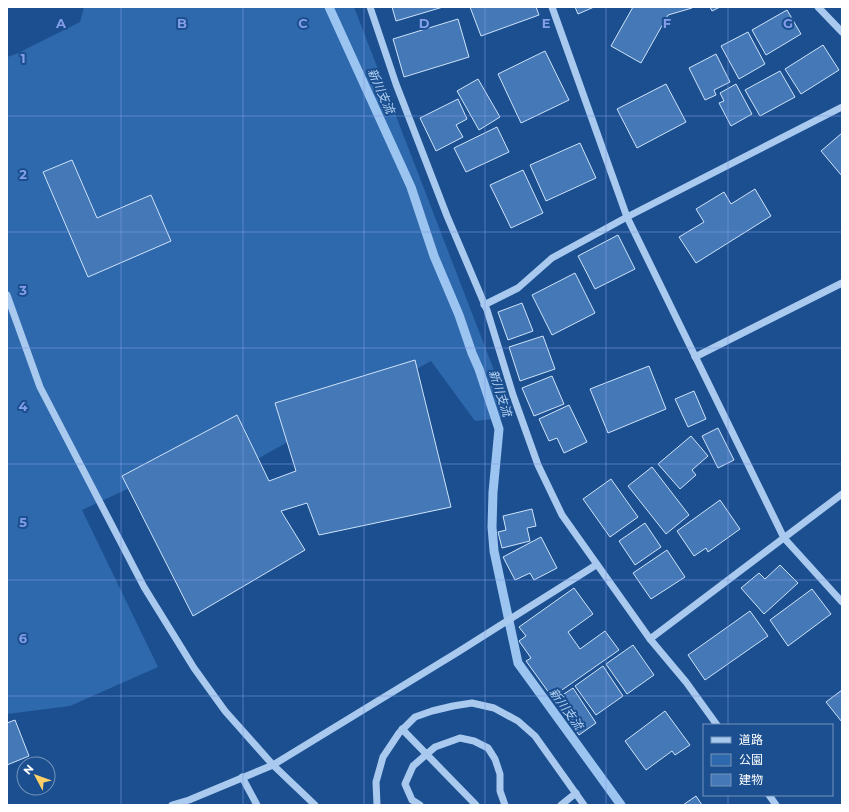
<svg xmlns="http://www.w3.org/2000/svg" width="849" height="812" font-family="Montserrat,'Noto Sans JP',sans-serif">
  <rect width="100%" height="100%" fill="#1b4f8f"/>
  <path fill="#2e69ad" d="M 84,7 L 354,7 L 512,417 L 475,421 L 431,361 L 233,473 L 219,447 L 82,510 L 158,667 L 70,706 L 7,714 L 7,57 L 16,54 L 80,22 Z"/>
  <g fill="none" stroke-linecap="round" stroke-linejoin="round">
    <path stroke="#9cc4f0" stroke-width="9" d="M 329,7 L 411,187 L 434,256 L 459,315 L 472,353 L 479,369 L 499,429 L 493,492 L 492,527 L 494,551 L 518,663 L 621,805"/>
  </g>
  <g fill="#4478b7" stroke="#cfe3fa">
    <path d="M 392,7 L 443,7 L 396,21 Z"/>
    <path d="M 470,7 L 536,7 L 539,15 L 481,36 Z"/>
    <path d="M 575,7 L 594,7 L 578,14 Z"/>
    <path d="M 633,7 L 692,7 L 692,8 L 668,15 L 641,63 L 611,46 Z"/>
    <path d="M 710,7 L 720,7 L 712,11 Z"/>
    <path d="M 787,10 L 801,34 L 766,55 L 752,30 Z"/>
    <path d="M 458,19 L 469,57 L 404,77 L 393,39 Z"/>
    <path d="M 748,32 L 765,64 L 739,79 L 721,46 Z"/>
    <path d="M 823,45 L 839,70 L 801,94 L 785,69 Z"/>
    <path d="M 545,51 L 569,100 L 521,123 L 498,74 Z"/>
    <path d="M 716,54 L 730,82 L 714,90 L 716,95 L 705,100 L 689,68 Z"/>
    <path d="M 780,71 L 795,97 L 760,116 L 745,90 Z"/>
    <path d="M 478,79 L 500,117 L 479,130 L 457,91 Z"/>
    <path d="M 666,84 L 686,122 L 637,148 L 617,109 Z"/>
    <path d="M 736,84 L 752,114 L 731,126 L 719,103 L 724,101 L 720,93 Z"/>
    <path d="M 458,99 L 467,119 L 456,125 L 463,137 L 436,151 L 420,118 Z"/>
    <path d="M 497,127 L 509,152 L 466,172 L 454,148 Z"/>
    <path d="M 842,133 L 842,176 L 821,151 Z"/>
    <path d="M 580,143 L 596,178 L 546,201 L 530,165 Z"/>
    <path d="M 72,160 L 97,218 L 151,195 L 171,241 L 88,277 L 43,172 Z"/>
    <path d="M 523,170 L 543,213 L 511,228 L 490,185 Z"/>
    <path d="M 755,189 L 771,216 L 696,263 L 679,237 L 704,222 L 696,209 L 724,192 L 731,204 Z"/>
    <path d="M 618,235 L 635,269 L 595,289 L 578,256 Z"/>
    <path d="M 575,273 L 595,313 L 552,335 L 532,295 Z"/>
    <path d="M 522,303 L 533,331 L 508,340 L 498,312 Z"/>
    <path d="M 543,336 L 555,369 L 520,381 L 509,347 Z"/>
    <path d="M 415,360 L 451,507 L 319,535 L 307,503 L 281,511 L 305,550 L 193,616 L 122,476 L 237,415 L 269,481 L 296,471 L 275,403 Z"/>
    <path d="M 649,366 L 666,409 L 608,433 L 590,389 Z"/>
    <path d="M 552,376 L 564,404 L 534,416 L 522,388 Z"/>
    <path d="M 694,391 L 706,419 L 688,427 L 675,399 Z"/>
    <path d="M 569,405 L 587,442 L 564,453 L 557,438 L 549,441 L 539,419 Z"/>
    <path d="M 718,428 L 734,460 L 718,468 L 702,436 Z"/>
    <path d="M 691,436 L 708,456 L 692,470 L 696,475 L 680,489 L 658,464 Z"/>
    <path d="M 652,467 L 689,515 L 666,534 L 628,486 Z"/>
    <path d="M 611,479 L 638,517 L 610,537 L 583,499 Z"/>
    <path d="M 720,500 L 740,529 L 708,552 L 706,548 L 694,556 L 677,531 Z"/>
    <path d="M 532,509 L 536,526 L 527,528 L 530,541 L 502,548 L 498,532 L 506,530 L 503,516 Z"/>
    <path d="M 645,523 L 661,547 L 635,565 L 619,541 Z"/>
    <path d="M 541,537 L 557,568 L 534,580 L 530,573 L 515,580 L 503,557 Z"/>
    <path d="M 667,550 L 685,577 L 651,599 L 633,573 Z"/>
    <path d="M 780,565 L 798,583 L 764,614 L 741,588 L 759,573 L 765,579 Z"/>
    <path d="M 574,588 L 593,614 L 568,632 L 580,649 L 605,631 L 619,650 L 552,697 L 526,661 L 531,658 L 519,641 L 526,636 L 519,627 Z"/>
    <path d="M 812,589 L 831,614 L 788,646 L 770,620 Z"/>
    <path d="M 750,611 L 768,636 L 705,680 L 688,655 Z"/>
    <path d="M 633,645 L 654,675 L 627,694 L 606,664 Z"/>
    <path d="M 603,666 L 623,696 L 596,715 L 575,686 Z"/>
    <path d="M 573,688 L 596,723 L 579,735 L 555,700 Z"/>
    <path d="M 842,690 L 842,722 L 826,702 Z"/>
    <path d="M 665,711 L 690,745 L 675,755 L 672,751 L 646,770 L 625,741 Z"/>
    <path d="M 15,720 L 29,756 L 7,765 L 7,723 Z"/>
    <path d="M 696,796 L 702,805 L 683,805 Z"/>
  </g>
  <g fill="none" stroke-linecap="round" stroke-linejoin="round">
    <g stroke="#a9c9ee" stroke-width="7">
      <path d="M 370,7 L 396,84 L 447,216 L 487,310 L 513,395 L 538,465 L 562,515 L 650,639 L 686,682 L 717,725"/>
      <path d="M 552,7 L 627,217 L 784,538 L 842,602"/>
      <path d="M 818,7 L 842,32"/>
      <path d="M 7,295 L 40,387 L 144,587 L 194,668 L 225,711 L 273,765 L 315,805"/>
      <path d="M 484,305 L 518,288 L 552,258 L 627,217 L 842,107"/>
      <path d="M 695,357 L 842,283"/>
      <path d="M 650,639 L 842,494"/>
      <path d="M 402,729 L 476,805"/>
      <path d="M 242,777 L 257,805"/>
      <path d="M 769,795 L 776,805"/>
      <path d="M 172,805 L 189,800 L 273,765 L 458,652 L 596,565"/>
      <path d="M 377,805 L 376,782 L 383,757 L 399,733 L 415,717 L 432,711 L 453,706 L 472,703 L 494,708 L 518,721 L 535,736 L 584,805"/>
      <path d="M 420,805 L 412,800 L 405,784 L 413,766 L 435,747 L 460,738 L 474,741 L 488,748 L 495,759 L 500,774 L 500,791 L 505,805"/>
      <path d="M 561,805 L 576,793"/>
    </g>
  </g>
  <path fill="none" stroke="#839eea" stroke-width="1" stroke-opacity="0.55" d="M 121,7 L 121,805M 243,7 L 243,805M 364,7 L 364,805M 485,7 L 485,805M 606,7 L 606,805M 728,7 L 728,725M 7,116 L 842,116M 7,232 L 842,232M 7,348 L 842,348M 7,464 L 842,464M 7,580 L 842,580M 7,696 L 842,696M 728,795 L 728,805"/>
  <g text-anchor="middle" stroke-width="4" stroke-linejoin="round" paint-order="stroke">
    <g font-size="12" font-style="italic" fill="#b5d3f5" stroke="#1b4f8f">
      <text transform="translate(381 91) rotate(66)" y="4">新川支流</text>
      <text transform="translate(500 393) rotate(72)" y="4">新川支流</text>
      <text transform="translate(566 709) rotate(54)" y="4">新川支流</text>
    </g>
  </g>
  <g font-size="13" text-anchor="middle" font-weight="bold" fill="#839eea" stroke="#1b4f8f" stroke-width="4" stroke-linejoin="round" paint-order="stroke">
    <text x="61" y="28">A</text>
    <text x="182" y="28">B</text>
    <text x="303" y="28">C</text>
    <text x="424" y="28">D</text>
    <text x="546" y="28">E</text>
    <text x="667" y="28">F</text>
    <text x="788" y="28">G</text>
    <text x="23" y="63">1</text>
    <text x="23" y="179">2</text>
    <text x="23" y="295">3</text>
    <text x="23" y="411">4</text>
    <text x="23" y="527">5</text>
    <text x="23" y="643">6</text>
  </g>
  <rect width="849" height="812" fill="none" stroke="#ffffff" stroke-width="16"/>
  <rect x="703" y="724" width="130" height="72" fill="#1b4f8f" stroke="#7695bc"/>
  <rect x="711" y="737" width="20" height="6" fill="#a9c9ee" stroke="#7695bc"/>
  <text x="739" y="744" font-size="12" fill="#ffffff">道路</text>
  <rect x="711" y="754" width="20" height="12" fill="#2e69ad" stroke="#7695bc"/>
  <text x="739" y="764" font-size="12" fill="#ffffff">公園</text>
  <rect x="711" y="774" width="20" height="12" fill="#4478b7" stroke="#7695bc"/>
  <text x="739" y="784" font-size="12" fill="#ffffff">建物</text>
  <g transform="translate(36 776) rotate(311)"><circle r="19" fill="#1b4f8f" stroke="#7695bc"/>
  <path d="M0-3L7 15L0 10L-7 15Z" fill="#ffd166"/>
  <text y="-6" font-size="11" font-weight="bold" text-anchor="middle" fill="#ffffff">N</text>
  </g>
</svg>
